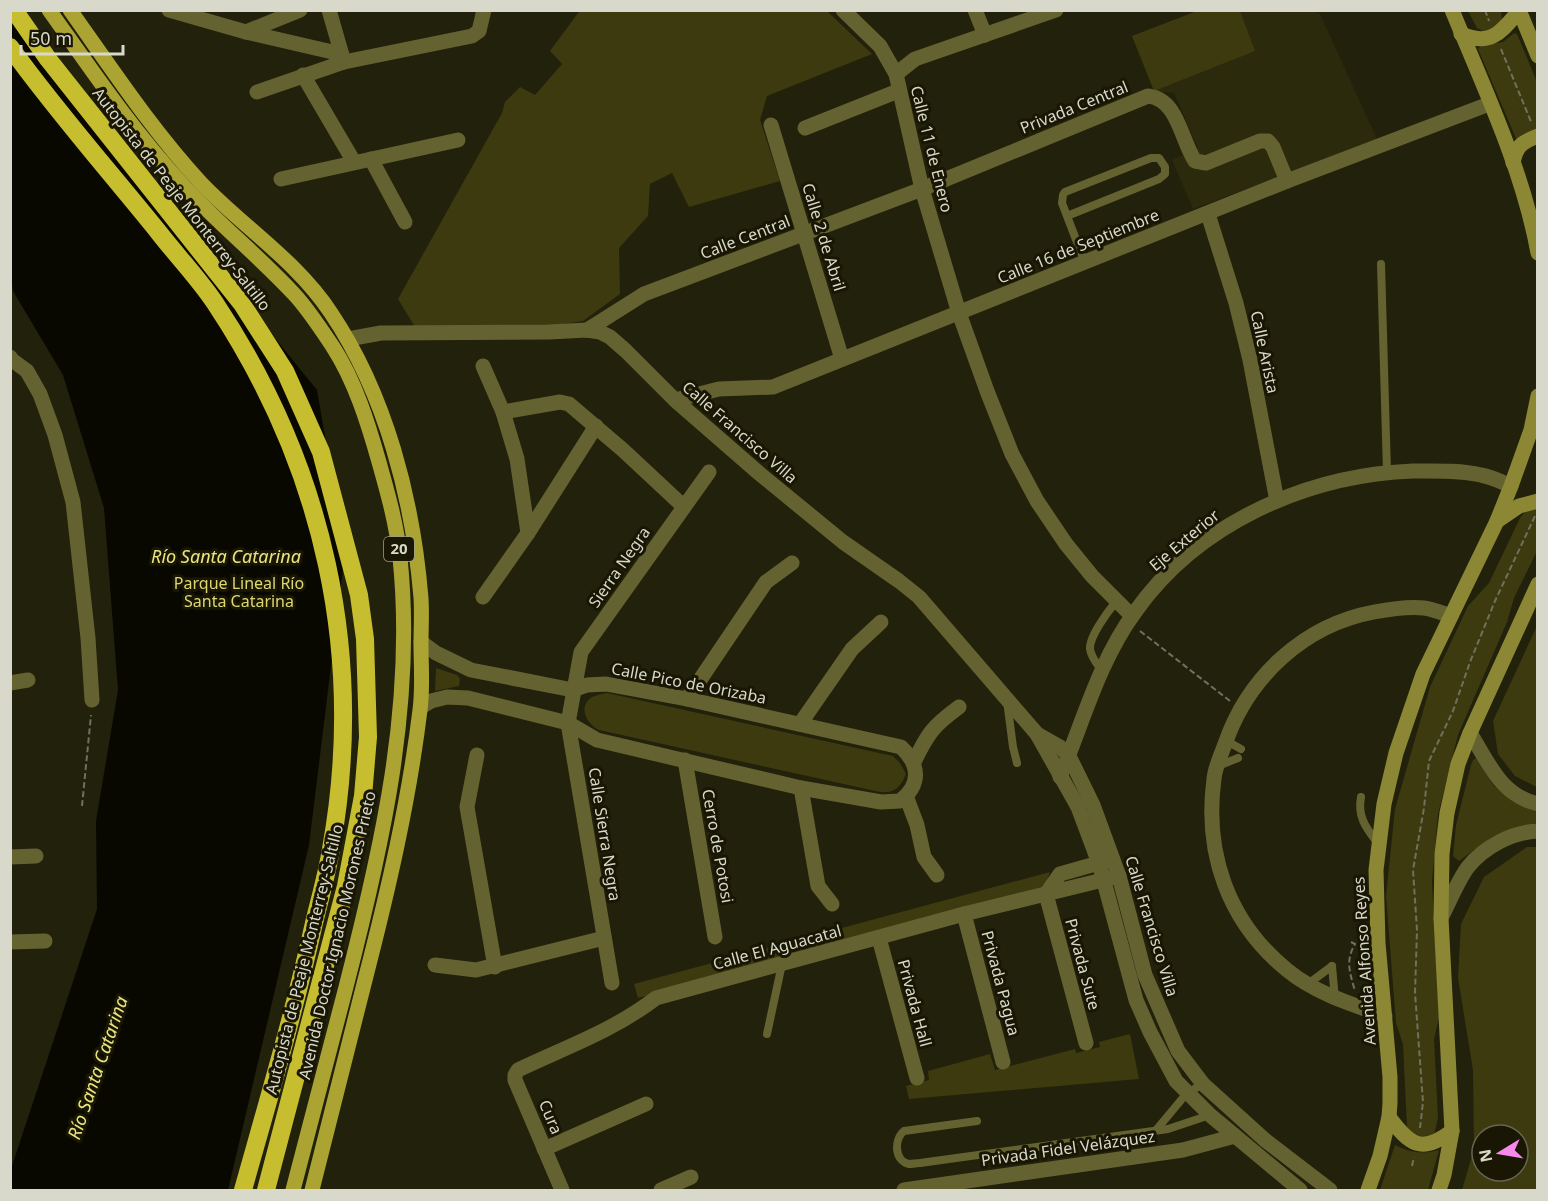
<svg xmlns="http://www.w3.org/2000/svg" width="1548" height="1201" font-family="'Noto Sans',sans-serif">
  <rect width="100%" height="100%" fill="#22210b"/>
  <path fill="#2c2a0c" d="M 1311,10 L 1320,14 L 1377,139 L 1193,209 L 1172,160 L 1198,148 L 1174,93 L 1154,91 L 1132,36 L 1197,11 Z"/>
  <g fill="#3d3a0f" fill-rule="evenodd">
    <path d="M 582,11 L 827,11 L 872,54 L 767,96 L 760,120 L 780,181 L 689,207 L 672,173 L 650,184 L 648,216 L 619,248 L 620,294 L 583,321 L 550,326 L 415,327 L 398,299 L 502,113 L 505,102 L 520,87 L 535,95 L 562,64 L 550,51 L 578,13 Z"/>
    <path d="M 1197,11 L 1240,11 L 1255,51 L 1154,91 L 1132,36 Z"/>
    <path d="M 1468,11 L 1501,11 L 1502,20 L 1498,28 L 1485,32 L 1477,28 Z"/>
    <path d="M 1514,33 L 1517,34 L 1537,82 L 1538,129 L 1530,132 L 1517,141 L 1478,49 L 1481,45 L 1503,42 Z"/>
    <path d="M 1538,507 L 1537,551 L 1514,598 L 1507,622 L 1458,735 L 1438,814 L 1432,882 L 1439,1018 L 1434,1039 L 1438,1118 L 1434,1136 L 1415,1141 L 1407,1127 L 1403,1044 L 1396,1023 L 1386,896 L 1395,809 L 1430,687 L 1468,606 L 1489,583 L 1520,518 L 1527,509 Z"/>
    <path d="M 1537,626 L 1537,787 L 1515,776 L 1498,754 L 1493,721 Z"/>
    <path d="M 436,668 L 457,675 L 460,679 L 459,686 L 435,691 Z"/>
    <path d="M 607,693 L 893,756 L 900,763 L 906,774 C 901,787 894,794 880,792 L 599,730 C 587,724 577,707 592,697 C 596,695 602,694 607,693 Z"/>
    <path d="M 1476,758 L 1494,786 L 1512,801 L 1537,812 L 1537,823 L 1515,828 L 1491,838 L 1459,861 L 1453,856 L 1456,825 L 1471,765 L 1473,760 Z"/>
    <path d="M 1527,847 L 1538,847 L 1537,1190 L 1462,1190 L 1474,1149 L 1473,1070 L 1458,978 L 1461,924 L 1484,877 ZM 1482,1135 L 1518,1135 L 1518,1171 L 1482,1171 Z"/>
    <path d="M 1050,872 L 1044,889 L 638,998 L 634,984 Z"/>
    <path d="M 1130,1034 L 1139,1079 L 909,1099 L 906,1086 L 929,1080 L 928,1071 L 990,1054 L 995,1070 L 1075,1049 L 1076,1053 L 1100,1047 L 1099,1042 Z"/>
    <path d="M 1395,1145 C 1411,1153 1422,1154 1439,1150 L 1428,1190 L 1380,1190 Z"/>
  </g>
  <path fill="#090800" d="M 10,11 L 317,390 L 345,552 L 309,845 L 228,1190 L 11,1190 L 10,1172 L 97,909 L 96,821 L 118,690 L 104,508 L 63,375 L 13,291 L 11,275 Z"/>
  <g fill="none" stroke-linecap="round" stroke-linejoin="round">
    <g stroke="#70705d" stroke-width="2" stroke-dasharray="6 3" stroke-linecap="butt">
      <path d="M 1485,10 L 1489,21"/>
      <path d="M 1501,49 L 1532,124"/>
      <path d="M 1140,631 L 1230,701"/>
      <path d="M 82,806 L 91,715"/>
      <path d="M 1351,942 L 1355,944 C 1345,961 1350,973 1355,991"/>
      <path d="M 1420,1128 L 1423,1102 L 1415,993 L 1417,930 L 1413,870 L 1424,808 L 1429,761 L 1453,711 L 1470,662 L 1495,601 L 1535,516"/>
      <path d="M 1412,1166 L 1414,1157"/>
    </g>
    <g stroke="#656231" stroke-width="8">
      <path d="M 1067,216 L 1159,179 L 1165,174 L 1165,167 L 1159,158 L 1151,158 L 1065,192 L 1063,195 L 1062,203 L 1085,263"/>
      <path d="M 1381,264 L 1387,472"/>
      <path d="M 1102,671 C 1097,664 1091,657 1090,649 C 1089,637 1108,611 1116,602"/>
      <path d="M 1007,701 L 1013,747 L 1017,763"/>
      <path d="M 1227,737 L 1232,744 L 1241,749"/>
      <path d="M 1218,766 L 1238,758"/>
      <path d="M 1361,797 C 1357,818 1367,829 1379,845"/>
      <path d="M 1332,966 L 1335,999"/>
      <path d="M 1308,984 L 1332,966"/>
      <path d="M 767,1034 L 782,964"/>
      <path d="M 977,1121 L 904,1131 C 894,1139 894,1161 909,1164 C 913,1164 916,1163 920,1163 L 1168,1129 L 1210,1115"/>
      <path d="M 1157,1129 L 1187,1093 L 1203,1084"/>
    </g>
    <g stroke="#656231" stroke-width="15">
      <path d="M 169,10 L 246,32 L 341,54"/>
      <path d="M 329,10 L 344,62"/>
      <path d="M 843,10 L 880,46 L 896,74 L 922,189 L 959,313 L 987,391 L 1012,454 L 1037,501 L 1066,544 L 1092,576 L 1132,616"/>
      <path d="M 975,10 L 985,35"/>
      <path d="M 246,32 L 300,10"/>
      <path d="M 896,74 L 915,59 L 1056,10"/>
      <path d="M 303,75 L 354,162"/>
      <path d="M 257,92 L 344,62 L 472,36 L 479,31 L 484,10"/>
      <path d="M 771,125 L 842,359"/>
      <path d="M 805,128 L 898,91"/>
      <path d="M 371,159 L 405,222"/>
      <path d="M 281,179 L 458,140"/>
      <path d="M 1208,214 L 1236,303 L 1250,360 L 1277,501"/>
      <path d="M 587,330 L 644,294 L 922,189 L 1148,96 C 1178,99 1181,140 1195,161 L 1206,163 L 1260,141 L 1268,141 L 1273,147 L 1287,181"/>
      <path d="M 348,339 L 381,333 L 549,332 L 587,330 L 600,332 L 610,337 L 626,351 L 675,400 L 760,474 L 843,542 L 899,581 L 919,597 L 1037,734 L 1078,807 L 1099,863 L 1136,1000 L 1150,1032 L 1176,1081 L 1210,1115 L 1300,1190"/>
      <path d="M 10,357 L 12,360 L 27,371 L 40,394 L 55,435 L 73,502 L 88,638 L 92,700"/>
      <path d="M 483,366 L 503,412 L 517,459 L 528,533"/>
      <path d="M 675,400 L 719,389 L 773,387 L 1287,181 L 1489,104"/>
      <path d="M 503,412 L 560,402 L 569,404 L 623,450 L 683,506"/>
      <path d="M 483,597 L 528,533 L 596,426"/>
      <path d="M 10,683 L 28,680"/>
      <path d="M 687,699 L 766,582 L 792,563"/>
      <path d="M 421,707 L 431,701 L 447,697 L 468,698 L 568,723 L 597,740 L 801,788 L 881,802 L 900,801 C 922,784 919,764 901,747 L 687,699 L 606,684 L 587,685 L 573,690 L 471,670 L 436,653 L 421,642"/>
      <path d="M 800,724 L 852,649 L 881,622"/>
      <path d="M 1470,733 C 1489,763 1500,795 1538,804"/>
      <path d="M 1037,734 L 1060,747 L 1069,756 L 1093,805 L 1119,876 L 1145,975 L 1178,1051 L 1203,1084 L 1265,1140 L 1330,1190"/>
      <path d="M 477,755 L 467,807 L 495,967"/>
      <path d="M 685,760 L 715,937"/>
      <path d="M 914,762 C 928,733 933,726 959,707"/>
      <path d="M 1060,777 C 1083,722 1099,661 1135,612 C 1198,523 1307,475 1413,471 C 1435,471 1460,470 1481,475 C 1492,477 1502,482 1511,486"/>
      <path d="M 801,788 L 818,886 L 832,904"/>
      <path d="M 906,796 L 917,825 L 924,857 L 937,875"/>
      <path d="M 10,857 L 36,856"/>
      <path d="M 1046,894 L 1086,1043"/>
      <path d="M 1046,894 L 1060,874 L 1106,861"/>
      <path d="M 964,914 L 1003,1062"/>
      <path d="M 1441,918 C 1449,903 1458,880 1468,867 C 1484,847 1512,832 1538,831"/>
      <path d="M 879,938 L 917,1078"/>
      <path d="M 10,942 L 45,941"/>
      <path d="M 435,965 L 476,970 L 604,938"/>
      <path d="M 612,983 L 568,723 L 581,652 L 709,472"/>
      <path d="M 1385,1016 C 1351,1004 1315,993 1287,970 C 1228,922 1204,853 1214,779 C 1215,767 1221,755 1225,744 C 1248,677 1304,625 1374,612 C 1390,609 1408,606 1424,608 C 1433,609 1442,613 1451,616"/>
      <path d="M 544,1149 L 646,1104"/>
      <path d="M 562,1190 L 515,1080 L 515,1075 L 518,1070 C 566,1047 613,1031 656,998 L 964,914 L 1119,876"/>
      <path d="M 661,1190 L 691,1177"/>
      <path d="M 904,1190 L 1183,1150 L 1235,1136"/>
    </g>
    <g stroke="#8c8734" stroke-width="15">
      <path d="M 1452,10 C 1484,88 1523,170 1538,253"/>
      <path d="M 1519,10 L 1538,56"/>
      <path d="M 1461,34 C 1491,47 1501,32 1519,11"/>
      <path d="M 1513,163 C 1516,146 1522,142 1538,136"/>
      <path d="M 1497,521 L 1519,506 L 1538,501"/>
      <path d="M 1389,1117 C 1409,1144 1421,1155 1452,1131"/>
      <path d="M 1368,1190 L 1380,1156 L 1389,1117 L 1390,1103 L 1390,1077 L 1378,943 L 1376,870 L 1384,804 L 1396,753 L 1423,674 L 1497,521 L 1511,486 L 1531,430 L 1538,396"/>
      <path d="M 1439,1190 L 1444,1175 L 1452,1131 L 1441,918 L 1442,854 L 1447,813 L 1458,764 L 1470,733 L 1538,584"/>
    </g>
    <g stroke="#aba433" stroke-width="15">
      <path d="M 49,10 C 91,69 132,130 181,183 C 216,222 258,255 294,294 C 308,309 321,329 333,347 C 355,381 368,423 379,462 C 388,494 397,526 400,558 C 415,703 382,847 346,987 C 328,1055 311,1123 293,1190"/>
      <path d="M 70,10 C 112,69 152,130 201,183 C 243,227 297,261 331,313 C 386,395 413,500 421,598 C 422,613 421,629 421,644 C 421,666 423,688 420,710 C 409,801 388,891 365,980 C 348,1050 330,1120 312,1190"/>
    </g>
    <g stroke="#c7be2f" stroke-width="18">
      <path d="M 14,10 L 48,59 L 242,304 L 285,371 L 321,452 L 359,595 L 365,639 L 368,737 L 363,796 L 346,886 L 266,1190"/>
      <path d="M 10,47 C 57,112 110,172 160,234 C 178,257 199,279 215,303 C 324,467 366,655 331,849 C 327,874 320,898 314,923 C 294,1013 268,1101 243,1190"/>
    </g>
  </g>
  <g text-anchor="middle" stroke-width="6" stroke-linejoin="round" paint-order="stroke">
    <rect fill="#191703" stroke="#9f9f8f" stroke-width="1.5" x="384" y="537" width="30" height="24" rx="4.5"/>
    <g font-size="15" font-weight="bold" fill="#d9d9cb">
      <text x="399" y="554">20</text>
    </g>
    <g font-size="16" fill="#d9d9cb" stroke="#191703">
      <text transform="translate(1074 107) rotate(-22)" y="6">Privada Central</text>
      <text transform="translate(932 149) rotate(76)" y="6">Calle 11 de Enero</text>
      <text transform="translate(182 199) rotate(52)" y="6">Autopista de Peaje Monterrey-Saltillo</text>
      <text transform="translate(745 237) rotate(-21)" y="6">Calle Central</text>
      <text transform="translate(824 237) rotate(73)" y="6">Calle 2 de Abril</text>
      <text transform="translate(1078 246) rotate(-22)" y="6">Calle 16 de Septiembre</text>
      <text transform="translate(1265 352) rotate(78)" y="6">Calle Arista</text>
      <text transform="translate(740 432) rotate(41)" y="6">Calle Francisco Villa</text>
      <text transform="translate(1184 540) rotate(-40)" y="6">Eje Exterior</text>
      <text transform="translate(619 567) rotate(-55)" y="6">Sierra Negra</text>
      <text transform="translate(689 683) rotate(11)" y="6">Calle Pico de Orizaba</text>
      <text transform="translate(605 834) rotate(81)" y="6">Calle Sierra Negra</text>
      <text transform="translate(718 846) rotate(80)" y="6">Cerro de Potosi</text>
      <text transform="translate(1152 926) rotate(73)" y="6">Calle Francisco Villa</text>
      <text transform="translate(337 935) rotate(-77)" y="6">Avenida Doctor Ignacio Morones Prieto</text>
      <text transform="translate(777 947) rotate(-15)" y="6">Calle El Aguacatal</text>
      <text transform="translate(304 959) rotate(-76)" y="6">Autopista de Peaje Monterrey-Saltillo</text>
      <text transform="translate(1364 961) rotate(-94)" y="6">Avenida Alfonso Reyes</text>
      <text transform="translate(1083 964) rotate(75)" y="6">Privada Sute</text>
      <text transform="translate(1001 983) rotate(75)" y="6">Privada Pagua</text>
      <text transform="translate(915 1003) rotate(75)" y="6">Privada Hall</text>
      <text transform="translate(551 1117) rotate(67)" y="6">Cura</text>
      <text transform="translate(1068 1148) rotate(-8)" y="6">Privada Fidel Velázquez</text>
    </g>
    <g font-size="16" fill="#ddd772" stroke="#191703">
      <text x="239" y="589">Parque Lineal Río<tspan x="239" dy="18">Santa Catarina</tspan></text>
    </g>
    <g font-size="18" font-style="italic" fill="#ebe580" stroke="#191703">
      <text x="226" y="563">Río Santa Catarina</text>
      <text transform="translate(98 1068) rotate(-71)" y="6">Río Santa Catarina</text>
    </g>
  </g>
  <rect width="1548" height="1201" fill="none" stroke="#d9d9cb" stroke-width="24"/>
  <g transform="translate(1500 1153) rotate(259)"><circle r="28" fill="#191703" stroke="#666553" stroke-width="1.5"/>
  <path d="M0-4.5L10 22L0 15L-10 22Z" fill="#f788ec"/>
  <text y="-9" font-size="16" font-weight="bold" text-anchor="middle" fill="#d9d9cb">N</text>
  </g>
  <path d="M21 45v9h102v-9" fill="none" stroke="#d9d9cb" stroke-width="3"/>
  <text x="30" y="45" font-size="18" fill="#d9d9cb" stroke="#191703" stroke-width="4.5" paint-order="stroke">50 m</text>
</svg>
